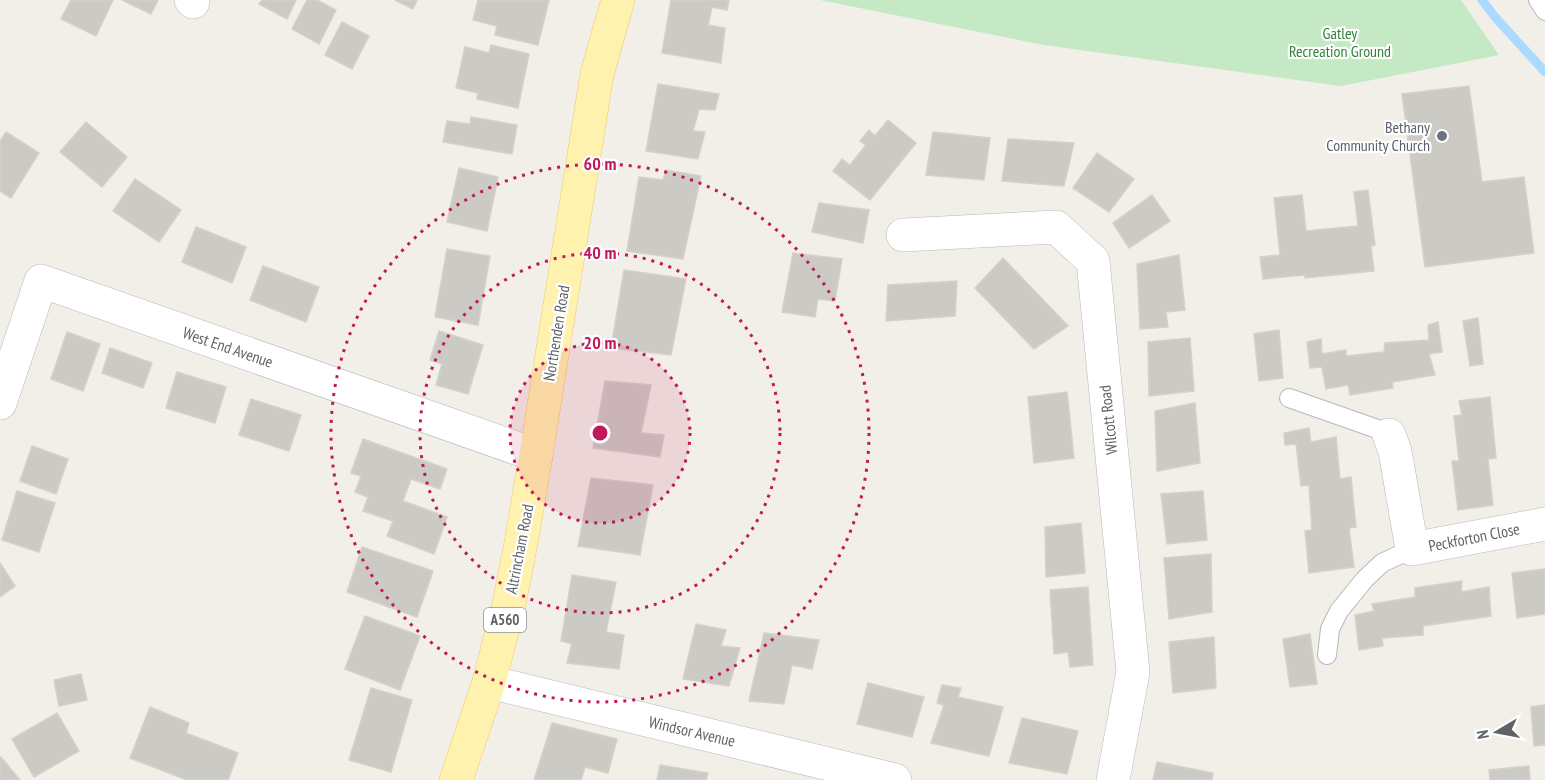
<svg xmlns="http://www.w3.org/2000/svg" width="1545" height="780" font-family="'PT Sans Narrow',sans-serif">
  <rect width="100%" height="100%" fill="#f1efe8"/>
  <path fill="#c5e8c5" d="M 820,0 L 1461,0 L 1499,55 L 1341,86 L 1044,45 Z"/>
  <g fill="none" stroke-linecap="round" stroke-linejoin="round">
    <path stroke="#aadaff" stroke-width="9" d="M 1482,0 L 1495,17 L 1545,72"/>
  </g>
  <g fill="#cccac5" stroke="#d6d1c6" stroke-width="1.5">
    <path d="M 71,0 L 113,0 L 96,36 L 61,19 Z"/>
    <path d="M 122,0 L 158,0 L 151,14 Z"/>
    <path d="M 262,0 L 296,0 L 287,19 L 259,4 Z"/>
    <path d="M 307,0 L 317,0 L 336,10 L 319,44 L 292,29 Z"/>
    <path d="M 395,0 L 417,0 L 413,9 Z"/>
    <path d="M 478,0 L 549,0 L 538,45 L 495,35 L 497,26 L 473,20 Z"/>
    <path d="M 671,0 L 729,0 L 727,10 L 712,7 L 708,25 L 725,28 L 721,63 L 662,53 Z"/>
    <path d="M 342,22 L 369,36 L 352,69 L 325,55 Z"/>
    <path d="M 491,45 L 529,54 L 518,108 L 477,99 L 478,93 L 456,88 L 465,47 L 489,53 Z"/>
    <path d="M 658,84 L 719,94 L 715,110 L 699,109 L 693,131 L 705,132 L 698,159 L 646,151 Z"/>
    <path d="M 1469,86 L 1482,182 L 1524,177 L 1534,253 L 1425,267 L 1402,94 Z"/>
    <path d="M 471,117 L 517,125 L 512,154 L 443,142 L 447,121 L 470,124 Z"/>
    <path d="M 888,120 L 916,143 L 870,200 L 833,171 L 842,159 L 850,165 L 866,145 L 860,141 L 869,130 L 875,136 Z"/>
    <path d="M 86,122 L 127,157 L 102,187 L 60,152 Z"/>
    <path d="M 6,132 L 39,153 L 11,198 L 0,191 L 0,141 Z"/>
    <path d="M 933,132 L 990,138 L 984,180 L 926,175 Z"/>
    <path d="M 1008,139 L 1074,143 L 1064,186 L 1002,181 Z"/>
    <path d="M 1097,153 L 1134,179 L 1109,212 L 1073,188 Z"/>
    <path d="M 459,168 L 498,177 L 487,231 L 447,222 Z"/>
    <path d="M 666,170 L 701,176 L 683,259 L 627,251 L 639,177 L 663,180 Z"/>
    <path d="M 135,179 L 181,210 L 159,242 L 113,211 Z"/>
    <path d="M 1368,190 L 1375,245 L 1371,246 L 1374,271 L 1305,278 L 1305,275 L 1263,279 L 1260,257 L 1280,255 L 1274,198 L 1302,195 L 1306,231 L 1358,226 L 1354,192 Z"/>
    <path d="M 1152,195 L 1170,221 L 1129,248 L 1113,223 Z"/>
    <path d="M 819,203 L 869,210 L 863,243 L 812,232 Z"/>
    <path d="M 196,227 L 246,247 L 232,283 L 182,262 Z"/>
    <path d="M 447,249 L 490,256 L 478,325 L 435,317 Z"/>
    <path d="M 793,253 L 842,259 L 835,301 L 818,299 L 815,317 L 782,312 Z"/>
    <path d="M 1179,255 L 1185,310 L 1166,312 L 1168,327 L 1140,329 L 1137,264 Z"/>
    <path d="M 1003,258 L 1068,326 L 1034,349 L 975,288 Z"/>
    <path d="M 263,266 L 319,287 L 306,322 L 250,300 Z"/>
    <path d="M 624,270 L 686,279 L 671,355 L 611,348 Z"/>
    <path d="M 957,281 L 955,316 L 886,321 L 888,285 Z"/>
    <path d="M 1478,318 L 1483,364 L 1470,366 L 1463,321 Z"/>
    <path d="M 1438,322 L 1442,352 L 1429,354 L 1435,375 L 1392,382 L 1393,388 L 1350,395 L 1348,385 L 1326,389 L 1322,367 L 1310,368 L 1307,342 L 1321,339 L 1322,354 L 1346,350 L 1346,356 L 1384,352 L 1385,343 L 1429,340 L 1428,325 Z"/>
    <path d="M 1279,330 L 1283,378 L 1259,381 L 1254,334 Z"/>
    <path d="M 439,331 L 483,345 L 468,394 L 436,385 L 442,364 L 430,360 Z"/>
    <path d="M 67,332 L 100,344 L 83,391 L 51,379 Z"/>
    <path d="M 1190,338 L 1194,391 L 1149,396 L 1148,342 Z"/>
    <path d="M 110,348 L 152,363 L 143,388 L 102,373 Z"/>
    <path d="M 177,372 L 226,387 L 215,423 L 166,408 Z"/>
    <path d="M 605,381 L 651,385 L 641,433 L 664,435 L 660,457 L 593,448 Z"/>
    <path d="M 1067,392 L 1074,458 L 1034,463 L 1028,397 Z"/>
    <path d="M 1490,397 L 1496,458 L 1488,459 L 1493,505 L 1458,510 L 1452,461 L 1459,461 L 1454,416 L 1462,415 L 1459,401 Z"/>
    <path d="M 251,399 L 301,415 L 289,451 L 239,435 Z"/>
    <path d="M 1195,403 L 1200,463 L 1157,471 L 1155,411 Z"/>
    <path d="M 1309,428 L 1311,442 L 1336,437 L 1340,479 L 1351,477 L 1356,527 L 1349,528 L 1354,567 L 1309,573 L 1305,531 L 1312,530 L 1309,485 L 1301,486 L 1296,444 L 1285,445 L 1284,433 Z"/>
    <path d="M 363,439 L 447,469 L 440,489 L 411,479 L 403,501 L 447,517 L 434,554 L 387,536 L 393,521 L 363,511 L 368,497 L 355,492 L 361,476 L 351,473 Z"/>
    <path d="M 32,446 L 68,459 L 56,494 L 20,481 Z"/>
    <path d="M 591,478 L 653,485 L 640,555 L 578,546 Z"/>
    <path d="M 17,491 L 55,503 L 39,552 L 2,540 Z"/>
    <path d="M 1203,491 L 1207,540 L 1167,544 L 1161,494 Z"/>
    <path d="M 1081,523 L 1085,573 L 1046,577 L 1045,527 Z"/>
    <path d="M 362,547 L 433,571 L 417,617 L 347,592 Z"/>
    <path d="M 1211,554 L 1212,612 L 1169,619 L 1164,558 Z"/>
    <path d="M 0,563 L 15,586 L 0,597 Z"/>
    <path d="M 1545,569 L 1545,614 L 1517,618 L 1512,573 Z"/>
    <path d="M 572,575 L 616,582 L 606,632 L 624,635 L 619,669 L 567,663 L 572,644 L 561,641 Z"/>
    <path d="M 1462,581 L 1461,592 L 1489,587 L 1491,616 L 1423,626 L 1423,635 L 1382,638 L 1383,646 L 1359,650 L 1355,615 L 1374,611 L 1372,604 L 1415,597 L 1415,588 Z"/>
    <path d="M 1088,587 L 1093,665 L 1070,667 L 1068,652 L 1054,654 L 1050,590 Z"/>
    <path d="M 365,616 L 420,636 L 400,690 L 345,669 Z"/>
    <path d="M 696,624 L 726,630 L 721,646 L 740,648 L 729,686 L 683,679 Z"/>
    <path d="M 764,633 L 819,640 L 812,669 L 792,665 L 784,704 L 749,701 Z"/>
    <path d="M 1310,634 L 1317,684 L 1290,687 L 1283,639 Z"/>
    <path d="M 1214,637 L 1216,688 L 1173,693 L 1169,642 Z"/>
    <path d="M 81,674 L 87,700 L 59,706 L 54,680 Z"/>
    <path d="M 868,683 L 924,697 L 912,737 L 857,724 Z"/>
    <path d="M 942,685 L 961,688 L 958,697 L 1003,707 L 989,756 L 931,743 L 944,705 L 937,703 Z"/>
    <path d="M 371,688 L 412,700 L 391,772 L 349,760 Z"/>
    <path d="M 1545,705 L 1545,745 L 1534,746 L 1531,707 Z"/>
    <path d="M 150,707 L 189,723 L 186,733 L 238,753 L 228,780 L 187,780 L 130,758 Z"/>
    <path d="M 57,713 L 79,751 L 34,777 L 12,739 Z"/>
    <path d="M 1022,718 L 1078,731 L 1067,774 L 1009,763 Z"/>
    <path d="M 552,723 L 617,739 L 608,773 L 585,767 L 581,780 L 534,780 Z"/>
    <path d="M 1,757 L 20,780 L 0,780 L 0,758 Z"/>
    <path d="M 1157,762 L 1213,773 L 1212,780 L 1153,780 Z"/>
    <path d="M 660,765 L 708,773 L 706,780 L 657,780 Z"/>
    <path d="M 1529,766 L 1530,780 L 1490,780 L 1489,770 Z"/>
  </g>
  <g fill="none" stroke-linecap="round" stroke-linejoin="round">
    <defs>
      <g id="service">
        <path d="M 1538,0 L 1545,11"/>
        <path d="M 1289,398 L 1383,431 L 1389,435"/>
        <path d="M 1327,655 L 1330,629 L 1339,611 L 1365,579 L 1382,563 L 1412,549"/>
      </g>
      <g id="minor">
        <path d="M 191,0 L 193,2"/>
        <path d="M 903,235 L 1056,227 L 1093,261 L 1133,672 L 1113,780"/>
        <path d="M 0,403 L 41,281 L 536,455"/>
        <path d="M 1389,435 L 1395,451 L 1412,549 L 1545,524"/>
        <path d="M 489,682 L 895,780"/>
      </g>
      <path id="primary" d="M 456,780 L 489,682 L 509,604 L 521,543 L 536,455 L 597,74 L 618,0"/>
    </defs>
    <use href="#service" stroke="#b5b8bc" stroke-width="20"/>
    <use href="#minor" stroke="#b5b8bc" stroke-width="34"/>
    <use href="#primary" stroke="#f2c960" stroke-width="34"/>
    <use href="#service" stroke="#fff" stroke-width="18"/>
    <use href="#minor" stroke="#fff" stroke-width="33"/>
    <use href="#primary" stroke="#fff2af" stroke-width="33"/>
  </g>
  <circle cx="600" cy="433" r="90" fill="#c2185b" fill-opacity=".12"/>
  <g fill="none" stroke="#c2185b" stroke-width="3" stroke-dasharray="3 6">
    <circle cx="600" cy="433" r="90"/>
    <circle cx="600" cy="433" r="180"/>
    <circle cx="600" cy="433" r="269"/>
  </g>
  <circle fill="#6b7280" stroke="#fff" stroke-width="2" cx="1442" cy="136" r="6"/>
  <g text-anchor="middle" stroke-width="4.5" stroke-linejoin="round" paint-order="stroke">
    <rect fill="#fff" stroke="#8f9295" stroke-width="1.5" x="484" y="608" width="42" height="24" rx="4.5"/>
    <g font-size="15" font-weight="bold" fill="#5f6368">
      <text x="505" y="625">A560</text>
    </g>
    <g font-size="16" fill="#348238" stroke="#fff">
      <text x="1340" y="39">Gatley<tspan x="1340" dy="18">Recreation Ground</tspan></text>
    </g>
    <g font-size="16" fill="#5b616d" stroke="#fff" text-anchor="end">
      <text x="1430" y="133">Bethany<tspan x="1430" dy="18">Community Church</tspan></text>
    </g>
    <g font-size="16" fill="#5f6368" stroke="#fff">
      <text transform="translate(556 333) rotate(-81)" y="6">Northenden Road</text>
      <text transform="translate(228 347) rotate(19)" y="6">West End Avenue</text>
      <text transform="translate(1108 420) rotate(-96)" y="6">Wilcott Road</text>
      <text transform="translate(1474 537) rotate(-11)" y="6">Peckforton Close</text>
      <text transform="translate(519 549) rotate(-79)" y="6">Altrincham Road</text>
      <text transform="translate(692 731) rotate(13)" y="6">Windsor Avenue</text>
    </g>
  </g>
  <circle cx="600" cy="433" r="9" fill="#c2185b" stroke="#fff" stroke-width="3"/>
  <g font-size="18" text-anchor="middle" font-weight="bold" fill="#c2185b" stroke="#fff" stroke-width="4.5" stroke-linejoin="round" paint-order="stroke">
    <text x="600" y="170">60 m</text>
    <text x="600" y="259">40 m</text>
    <text x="600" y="349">20 m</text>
  </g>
  <g transform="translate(1497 732) rotate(260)" stroke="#ffffff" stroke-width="4.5" paint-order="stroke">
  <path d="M0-4.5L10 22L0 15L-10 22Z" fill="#5f6368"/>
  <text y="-9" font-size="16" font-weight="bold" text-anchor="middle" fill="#5f6368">N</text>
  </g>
</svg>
